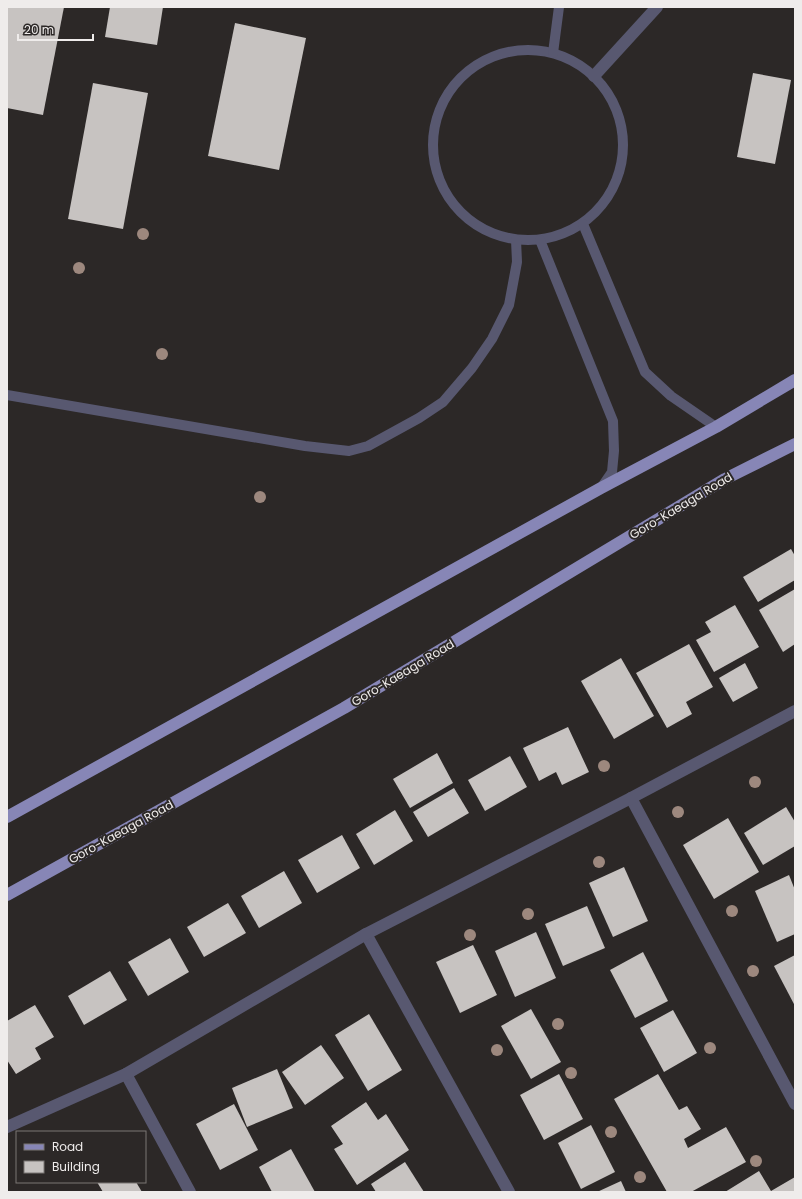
<svg xmlns="http://www.w3.org/2000/svg" width="802" height="1199" font-family="Poppins,sans-serif">
  <rect width="100%" height="100%" fill="#2c2827"/>
  <g fill="#c7c3c1">
    <path d="M 7,7 L 64,7 L 43,115 L 7,108 Z"/>
    <path d="M 110,7 L 163,7 L 157,45 L 105,37 Z"/>
    <path d="M 235,23 L 306,38 L 279,170 L 208,156 Z"/>
    <path d="M 753,73 L 791,80 L 775,164 L 737,157 Z"/>
    <path d="M 93,83 L 148,93 L 123,229 L 68,219 Z"/>
    <path d="M 791,549 L 795,556 L 795,580 L 758,602 L 743,577 Z"/>
    <path d="M 795,589 L 795,644 L 783,652 L 759,610 Z"/>
    <path d="M 735,605 L 759,647 L 714,672 L 696,640 L 711,632 L 705,622 Z"/>
    <path d="M 689,644 L 713,687 L 686,702 L 692,714 L 667,728 L 636,673 Z"/>
    <path d="M 621,658 L 654,716 L 614,739 L 581,681 Z"/>
    <path d="M 745,663 L 758,688 L 733,702 L 719,678 Z"/>
    <path d="M 568,727 L 589,772 L 562,785 L 556,772 L 539,781 L 523,748 Z"/>
    <path d="M 437,753 L 453,783 L 410,808 L 393,779 Z"/>
    <path d="M 510,756 L 527,787 L 485,811 L 468,780 Z"/>
    <path d="M 454,788 L 469,813 L 428,837 L 413,812 Z"/>
    <path d="M 786,807 L 795,822 L 795,846 L 763,865 L 744,833 Z"/>
    <path d="M 395,810 L 413,841 L 374,865 L 356,834 Z"/>
    <path d="M 728,818 L 759,872 L 714,899 L 683,845 Z"/>
    <path d="M 342,835 L 360,868 L 317,893 L 298,860 Z"/>
    <path d="M 624,867 L 648,921 L 613,937 L 589,883 Z"/>
    <path d="M 284,871 L 302,903 L 259,928 L 241,896 Z"/>
    <path d="M 789,875 L 795,890 L 795,934 L 777,942 L 755,891 Z"/>
    <path d="M 228,903 L 246,933 L 204,957 L 187,927 Z"/>
    <path d="M 587,906 L 605,948 L 563,966 L 545,924 Z"/>
    <path d="M 536,932 L 556,978 L 515,997 L 495,951 Z"/>
    <path d="M 170,938 L 189,972 L 148,996 L 128,962 Z"/>
    <path d="M 473,945 L 497,995 L 460,1013 L 436,962 Z"/>
    <path d="M 643,952 L 668,1001 L 635,1018 L 610,970 Z"/>
    <path d="M 795,955 L 795,1006 L 774,966 Z"/>
    <path d="M 110,971 L 127,1000 L 84,1025 L 68,996 Z"/>
    <path d="M 35,1005 L 54,1037 L 35,1048 L 41,1059 L 16,1074 L 7,1060 L 7,1021 Z"/>
    <path d="M 531,1009 L 561,1062 L 531,1079 L 501,1026 Z"/>
    <path d="M 673,1010 L 697,1053 L 664,1072 L 640,1028 Z"/>
    <path d="M 369,1014 L 402,1070 L 368,1091 L 335,1035 Z"/>
    <path d="M 321,1045 L 344,1078 L 305,1105 L 282,1072 Z"/>
    <path d="M 277,1069 L 293,1108 L 247,1127 L 232,1088 Z"/>
    <path d="M 559,1074 L 583,1119 L 544,1140 L 520,1095 Z"/>
    <path d="M 658,1074 L 679,1110 L 687,1106 L 701,1129 L 684,1139 L 688,1148 L 726,1127 L 746,1162 L 691,1192 L 667,1192 L 614,1099 Z"/>
    <path d="M 366,1102 L 378,1120 L 386,1114 L 409,1150 L 357,1185 L 334,1149 L 343,1144 L 331,1126 Z"/>
    <path d="M 234,1104 L 258,1150 L 220,1170 L 196,1124 Z"/>
    <path d="M 591,1125 L 615,1172 L 581,1189 L 558,1143 Z"/>
    <path d="M 291,1149 L 315,1192 L 272,1192 L 259,1167 Z"/>
    <path d="M 405,1162 L 424,1192 L 376,1192 L 371,1184 Z"/>
    <path d="M 759,1171 L 771,1191 L 795,1177 L 795,1192 L 725,1192 Z"/>
    <path d="M 621,1181 L 626,1192 L 597,1192 Z"/>
    <path d="M 97,1182 L 136,1182 L 142,1192 L 103,1192 Z"/>
  </g>
  <g fill="none" stroke-linecap="round" stroke-linejoin="round">
    <g stroke="#585870" stroke-width="10">
      <circle cx="528" cy="145" r="95"/>
      <path d="M 553,53 L 559,7"/>
      <path d="M 583,224 L 645,372 L 671,396 L 716,427"/>
      <path d="M 540,240 L 613,421 L 614,451 L 612,472 L 601,488"/>
      <path d="M 7,395 L 305,446 L 349,451 L 368,446 L 419,418 L 443,402 L 472,368 L 492,339 L 509,305 L 517,262 L 516,240"/>
    </g>
    <g stroke="#585870" stroke-width="12">
      <path d="M 594,76 L 657,7"/>
      <path d="M 631,798 L 795,1104"/>
      <path d="M 366,934 L 509,1192"/>
      <path d="M 126,1074 L 190,1192"/>
      <path d="M 7,1127 L 126,1074 L 366,934 L 631,798 L 795,711"/>
    </g>
    <g stroke="#8786b6" stroke-width="12">
      <path d="M 7,817 L 601,488 L 716,427 L 795,380"/>
      <path d="M 7,895 L 344,708 L 725,479 L 795,444"/>
    </g>
  </g>
  <g fill="#9d887e">
    <circle cx="143" cy="234" r="6"/>
    <circle cx="79" cy="268" r="6"/>
    <circle cx="162" cy="354" r="6"/>
    <circle cx="260" cy="497" r="6"/>
    <circle cx="604" cy="766" r="6"/>
    <circle cx="755" cy="782" r="6"/>
    <circle cx="678" cy="812" r="6"/>
    <circle cx="599" cy="862" r="6"/>
    <circle cx="732" cy="911" r="6"/>
    <circle cx="528" cy="914" r="6"/>
    <circle cx="470" cy="935" r="6"/>
    <circle cx="753" cy="971" r="6"/>
    <circle cx="558" cy="1024" r="6"/>
    <circle cx="710" cy="1048" r="6"/>
    <circle cx="497" cy="1050" r="6"/>
    <circle cx="571" cy="1073" r="6"/>
    <circle cx="611" cy="1132" r="6"/>
    <circle cx="756" cy="1161" r="6"/>
    <circle cx="640" cy="1177" r="6"/>
  </g>
  <g text-anchor="middle" stroke-width="4" stroke-linejoin="round" paint-order="stroke">
    <g font-size="12" fill="#efeceb" stroke="#2c2827">
      <text transform="translate(681 506) rotate(-31)" y="4">Goro-Kaeaga Road</text>
      <text transform="translate(403 673) rotate(-31)" y="4">Goro-Kaeaga Road</text>
      <text transform="translate(121 832) rotate(-29)" y="4">Goro-Kaeaga Road</text>
    </g>
  </g>
  <rect width="802" height="1199" fill="none" stroke="#efeceb" stroke-width="16"/>
  <rect x="16" y="1131" width="130" height="52" fill="#2c2827" stroke="#7a7675"/>
  <rect x="24" y="1144" width="20" height="6" fill="#8786b6" stroke="#7a7675"/>
  <text x="52" y="1151" font-size="12" fill="#efeceb">Road</text>
  <rect x="24" y="1161" width="20" height="12" fill="#c7c3c1" stroke="#7a7675"/>
  <text x="52" y="1171" font-size="12" fill="#efeceb">Building</text>
  <path d="M18 34v6h75v-6" fill="none" stroke="#efeceb" stroke-width="2"/>
  <text x="24" y="34" font-size="12" fill="#efeceb" stroke="#2c2827" stroke-width="3" paint-order="stroke">20 m</text>
</svg>
